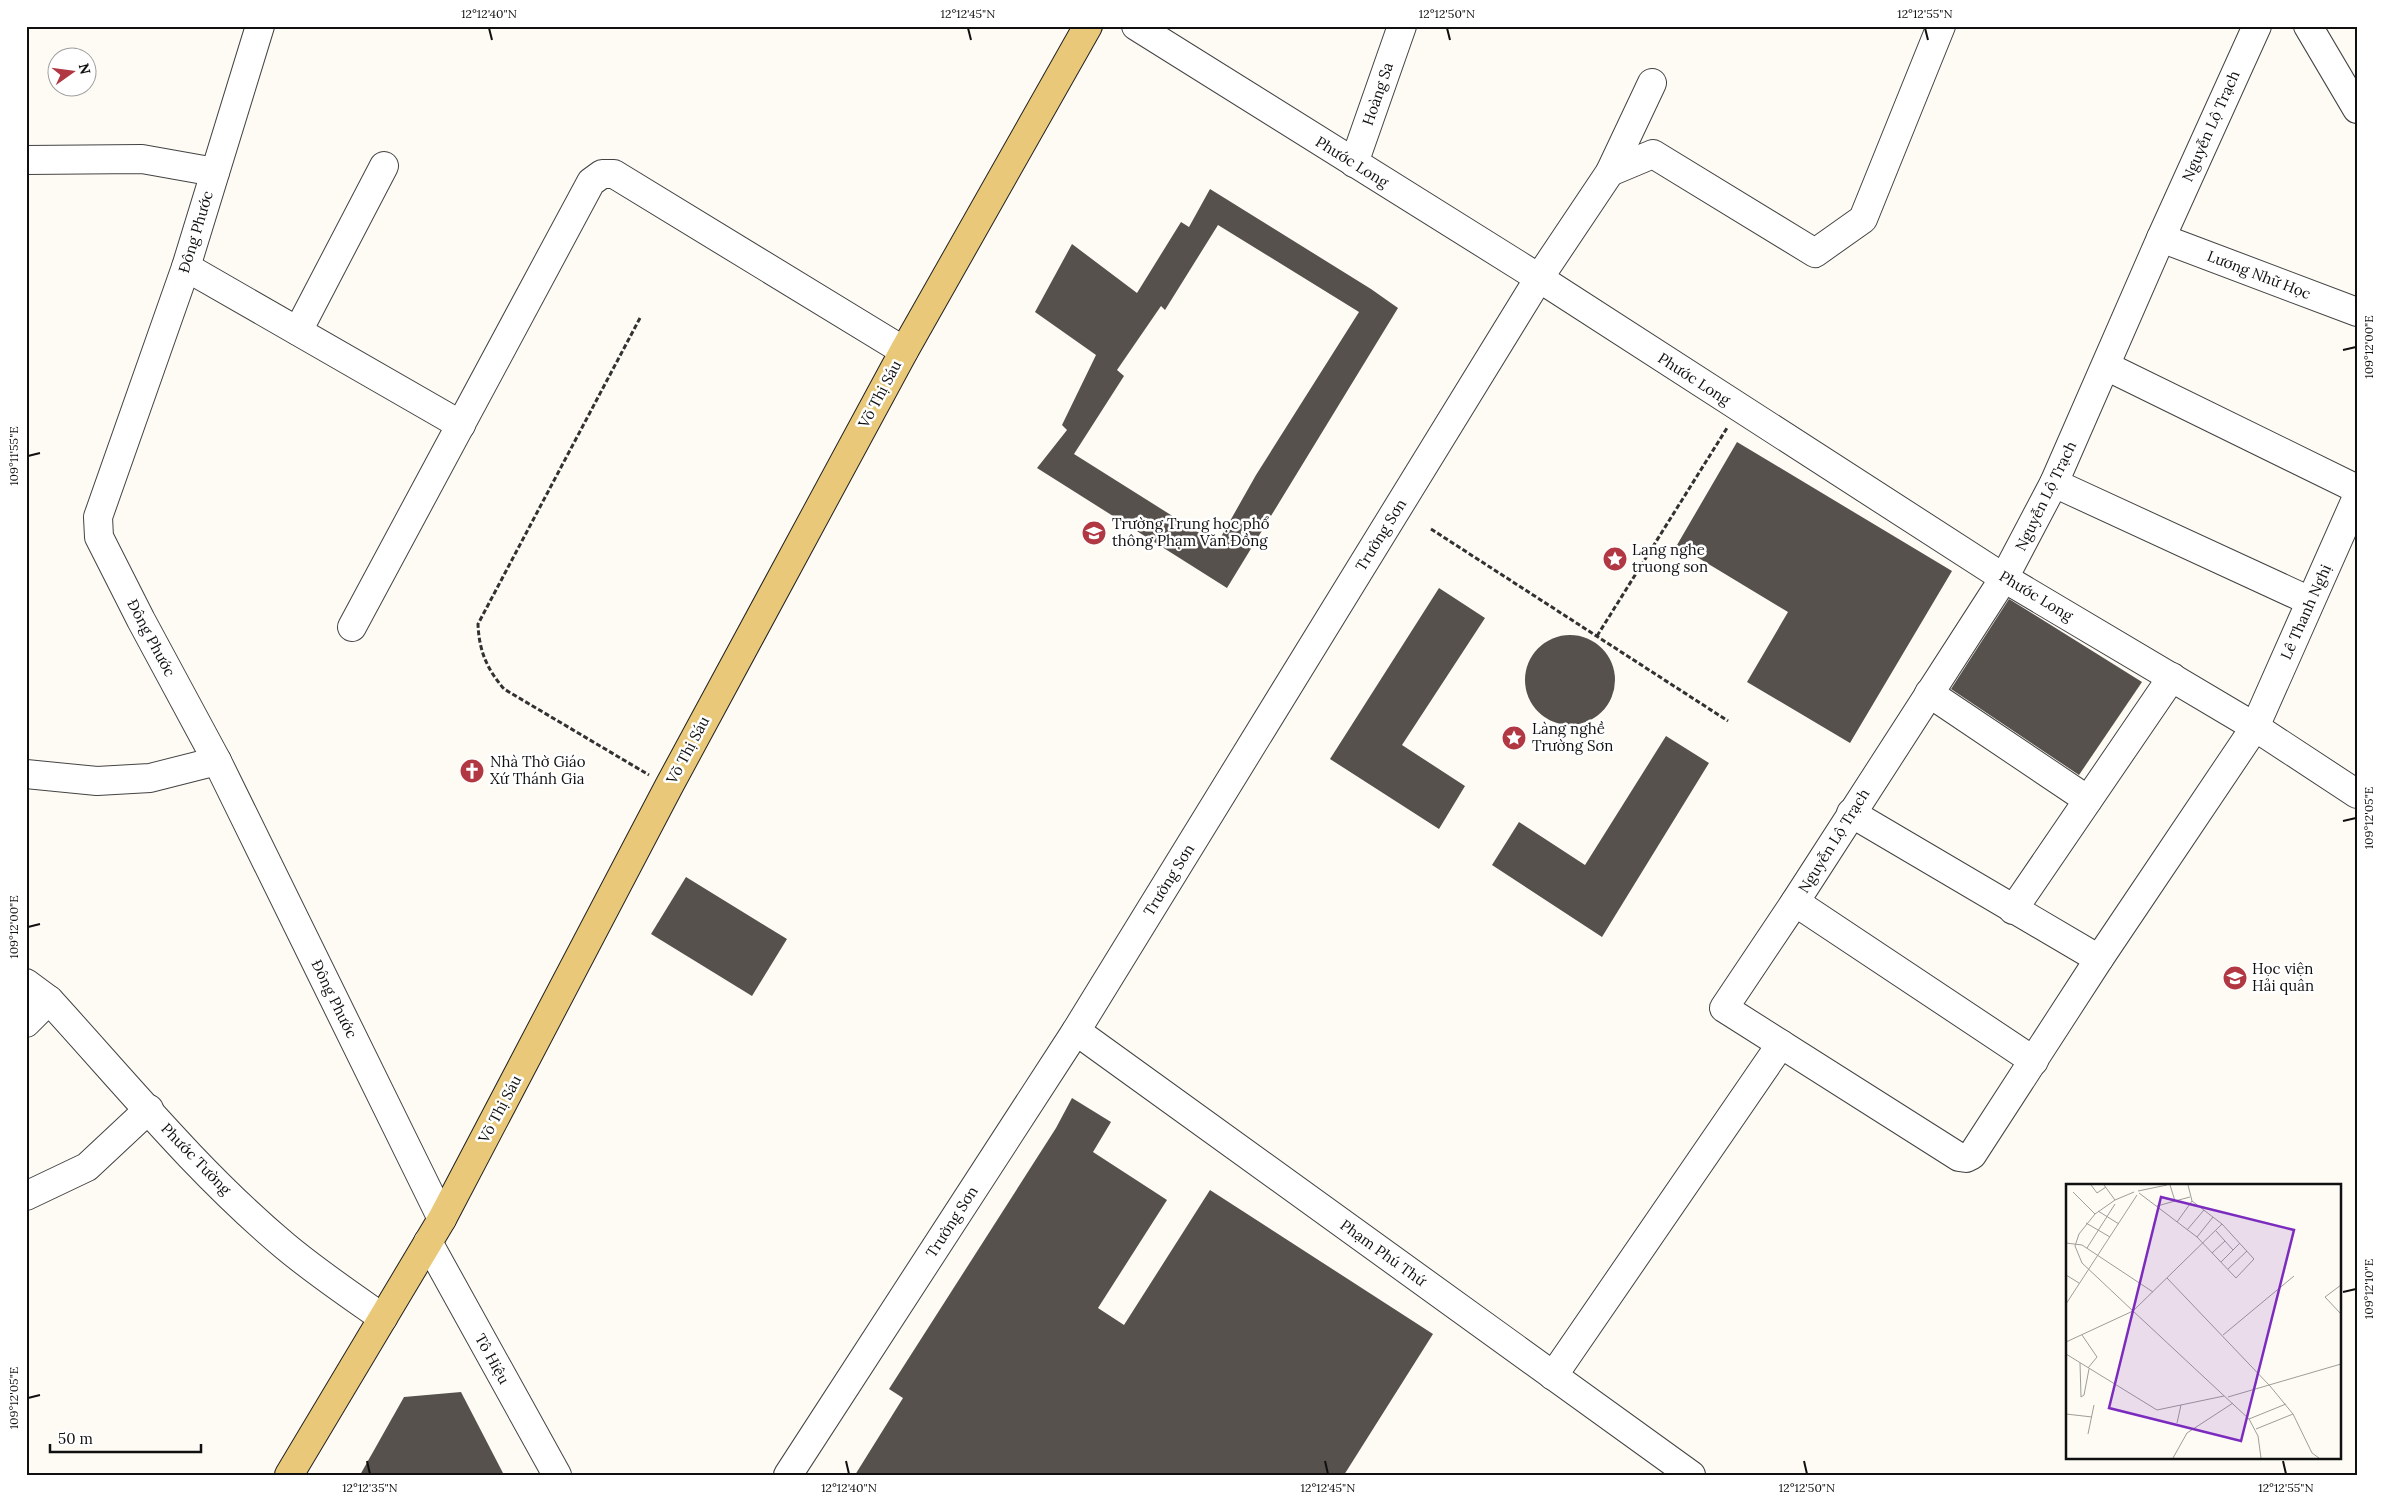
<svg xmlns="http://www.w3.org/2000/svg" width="2383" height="1501" font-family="Lora,serif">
  <rect width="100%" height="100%" fill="#fefbf4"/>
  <g fill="#57514d" fill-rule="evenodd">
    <path d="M 1210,189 L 1371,289 L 1398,308 L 1227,588 L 1037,468 L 1067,430 L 1062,425 L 1096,355 L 1035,312 L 1072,244 L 1137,293 L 1181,222 L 1189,227 ZM 1218,225 L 1359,312 L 1256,475 L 1217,544 L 1074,454 L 1124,376 L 1117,370 L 1161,306 L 1165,310 Z"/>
    <path d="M 1737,442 L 1952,571 L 1850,743 L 1747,682 L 1788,612 L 1677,545 Z"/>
    <path d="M 1439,588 L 1485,618 L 1402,745 L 1465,786 L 1439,829 L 1330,759 Z"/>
    <path d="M 2009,599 L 2142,682 L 2079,775 L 1951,689 Z"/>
    <circle cx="1570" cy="680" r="45"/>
    <path d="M 1666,736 L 1709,763 L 1602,937 L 1492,865 L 1519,822 L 1585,865 Z"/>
    <path d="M 686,877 L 787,939 L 752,996 L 651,934 Z"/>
    <path d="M 1072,1098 L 1111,1122 L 1093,1152 L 1167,1200 L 1098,1308 L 1124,1325 L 1210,1190 L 1433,1334 L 1344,1475 L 855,1475 L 903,1398 L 889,1389 L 1056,1128 Z"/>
    <path d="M 461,1392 L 504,1475 L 360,1475 L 404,1397 Z"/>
  </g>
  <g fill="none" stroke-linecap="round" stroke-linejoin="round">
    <defs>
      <g id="minor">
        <path d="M 260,26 L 186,267 L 98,517 L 99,537 L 141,620 L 217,761 L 442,1219"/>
        <path d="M 1136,26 L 1539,278 L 2004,578 L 2255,727 L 2357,794"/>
        <path d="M 2257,26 L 2161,238 L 2054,483 L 2004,578 L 1795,902 L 1724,1008 L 1959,1157 L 1966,1158 L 1972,1155 L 2099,959 L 2255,727 L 2357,497"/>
        <path d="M 2308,26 L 2357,109"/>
        <path d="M 26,160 L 142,159 L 215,172"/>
        <path d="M 1354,163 L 1402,26"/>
        <path d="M 1610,172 L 1653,154 L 1815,253 L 1863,219 L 1941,26"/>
        <path d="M 2161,238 L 2357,312"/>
        <path d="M 186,267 L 461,425"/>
        <path d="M 298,331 L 384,166"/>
        <path d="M 2106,366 L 2357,489"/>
        <path d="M 2054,483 L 2310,601"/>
        <path d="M 352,627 L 591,182 L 602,174 L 614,174 L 904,351"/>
        <path d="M 1929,693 L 2088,800"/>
        <path d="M 26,774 L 97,781 L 150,778 L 217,761"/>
        <path d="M 1851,813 L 2099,959"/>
        <path d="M 1795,902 L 2034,1061"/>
        <path d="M 2013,910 L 2172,677"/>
        <path d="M 26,983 L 49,1000 C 125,1083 198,1173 285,1246 C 316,1272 350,1295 383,1318"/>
        <path d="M 26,1023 L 49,1000"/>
        <path d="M 1076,1031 L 1691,1475"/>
        <path d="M 26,1196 L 87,1167 L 149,1109"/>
        <path d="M 428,1242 L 557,1475"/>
        <path d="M 1553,1376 L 1781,1044"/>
        <path d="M 788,1475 L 1076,1031 L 1539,278 L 1610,172 L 1652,83"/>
      </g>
      <path id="major" d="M 289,1475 L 442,1219 L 669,786 L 904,351 L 1088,26"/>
    </defs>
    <use href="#minor" stroke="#434343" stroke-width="30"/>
    <use href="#major" stroke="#212121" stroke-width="30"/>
    <g stroke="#323232" stroke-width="3" stroke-dasharray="5 2.5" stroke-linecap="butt">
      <path d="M 640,318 L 478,624 C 479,651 487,669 504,689 L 649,775"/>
      <path d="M 1431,529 L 1728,721"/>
      <path d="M 1597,636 L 1727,428"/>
    </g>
    <use href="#minor" stroke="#fff" stroke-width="28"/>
    <use href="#major" stroke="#e9c979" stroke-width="28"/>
  </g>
  <path fill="none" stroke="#101010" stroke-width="2" d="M 489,28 L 492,40M 968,28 L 971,40M 1447,28 L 1450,40M 1925,28 L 1928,40M 2343,350 L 2356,347M 28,456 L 40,453M 2343,821 L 2356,818M 28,927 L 40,924M 2343,1292 L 2356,1289M 28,1398 L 40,1395M 367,1461 L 370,1474M 846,1461 L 849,1474M 1325,1461 L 1328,1474M 1804,1461 L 1807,1474M 2283,1461 L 2286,1474"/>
  <defs>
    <symbol id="school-disc" viewBox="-11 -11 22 22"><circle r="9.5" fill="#b13742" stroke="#fff"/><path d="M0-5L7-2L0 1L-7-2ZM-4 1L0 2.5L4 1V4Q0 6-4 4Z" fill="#fff"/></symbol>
    <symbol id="sight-disc" viewBox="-11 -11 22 22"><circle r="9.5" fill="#b13742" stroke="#fff"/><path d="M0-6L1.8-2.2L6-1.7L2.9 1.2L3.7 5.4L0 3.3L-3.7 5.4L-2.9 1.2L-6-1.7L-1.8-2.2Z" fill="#fff"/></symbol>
    <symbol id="church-disc" viewBox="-11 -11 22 22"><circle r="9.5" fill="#b13742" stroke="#fff"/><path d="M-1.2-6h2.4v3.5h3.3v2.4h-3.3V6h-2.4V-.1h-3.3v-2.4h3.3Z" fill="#fff"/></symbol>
    <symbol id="university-disc" viewBox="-11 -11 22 22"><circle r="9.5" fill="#b13742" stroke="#fff"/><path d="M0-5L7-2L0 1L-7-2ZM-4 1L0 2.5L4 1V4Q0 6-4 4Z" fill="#fff"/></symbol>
  </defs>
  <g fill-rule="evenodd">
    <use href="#school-disc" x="1080" y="519" width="28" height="28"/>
    <use href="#sight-disc" x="1601" y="545" width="28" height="28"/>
    <use href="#sight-disc" x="1500" y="724" width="28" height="28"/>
    <use href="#church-disc" x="458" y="757" width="28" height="28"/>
    <use href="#university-disc" x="2221" y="964" width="28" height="28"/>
  </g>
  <g text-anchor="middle" stroke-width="5" stroke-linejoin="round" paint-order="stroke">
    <g font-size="15" fill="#101010" stroke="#fff">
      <text transform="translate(1378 94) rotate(-71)" y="5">Hoàng Sa</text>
      <text transform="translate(2211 126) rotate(-66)" y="5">Nguyễn Lộ Trạch</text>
      <text transform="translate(1352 162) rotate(32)" y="5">Phước Long</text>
      <text transform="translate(196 232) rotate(-73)" y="5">Đông Phước</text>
      <text transform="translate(2259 275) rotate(21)" y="5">Lương Nhữ Học</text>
      <text transform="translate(1694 379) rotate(33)" y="5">Phước Long</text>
      <text transform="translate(880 394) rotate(-62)" y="5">Võ Thị Sáu</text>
      <text transform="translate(2046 496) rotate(-64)" y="5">Nguyễn Lộ Trạch</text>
      <text transform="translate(1381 535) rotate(-58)" y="5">Trường Sơn</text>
      <text transform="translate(2036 596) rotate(31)" y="5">Phước Long</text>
      <text transform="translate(2306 612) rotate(-66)" y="5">Lê Thanh Nghị</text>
      <text transform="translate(151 638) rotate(62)" y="5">Đông Phước</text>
      <text transform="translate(688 750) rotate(-62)" y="5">Võ Thị Sáu</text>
      <text transform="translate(1834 841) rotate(-58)" y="5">Nguyễn Lộ Trạch</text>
      <text transform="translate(1169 880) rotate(-58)" y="5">Trường Sơn</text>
      <text transform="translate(334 999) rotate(64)" y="5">Đông Phước</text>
      <text transform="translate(500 1109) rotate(-62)" y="5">Võ Thị Sáu</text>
      <text transform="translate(196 1159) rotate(46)" y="5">Phước Tường</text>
      <text transform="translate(952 1222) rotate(-57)" y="5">Trường Sơn</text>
      <text transform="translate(1383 1253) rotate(36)" y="5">Phạm Phú Thứ</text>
      <text transform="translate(492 1359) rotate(61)" y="5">Tô Hiệu</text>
    </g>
    <g font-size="15" fill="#101010" stroke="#fff" text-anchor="start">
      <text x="1112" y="529">Trường Trung học phổ<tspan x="1112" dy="17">thông Phạm Văn Đồng</tspan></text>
      <text x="1632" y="555">Lang nghe<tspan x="1632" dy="17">truong son</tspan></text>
      <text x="1532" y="734">Làng nghề<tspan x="1532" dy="17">Trường Sơn</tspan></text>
      <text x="490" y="767">Nhà Thờ Giáo<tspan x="490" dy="17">Xứ Thánh Gia</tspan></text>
      <text x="2252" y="974">Học viện<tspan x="2252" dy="17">Hải quân</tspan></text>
    </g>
  </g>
  <g transform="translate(2066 1184)">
    <rect width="275" height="275" fill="#fefbf4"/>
    <path fill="none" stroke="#9f9d99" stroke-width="1" d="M 25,1 L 31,9 L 40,3M 38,1 L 49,16M 72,7 L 101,1M 7,8 L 29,30M 68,8 L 49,16 L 29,30 L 13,50 L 9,62 L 16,79 L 67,127 L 156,40M 73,9 L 131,53 L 170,94 L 188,75 L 156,40 L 126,17 L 122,1M 109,17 L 124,13M 91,22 L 109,17 L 104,1M 32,27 L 53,40M 111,38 L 126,17M 20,39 L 44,53M 121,46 L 138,26M 150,47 L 167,66M 131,53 L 147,33M 0,59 L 16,61 L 87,108M 21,64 L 49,20M 146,69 L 159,57M 155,78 L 174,59M 162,85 L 181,67M 0,91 L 13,99M 101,94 L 204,202 L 227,230 L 246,269 L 253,274M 275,101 L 259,113 L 275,130M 0,120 L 71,11M 16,151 L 31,173 L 22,184M 157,151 L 228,92M 0,158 L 67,127 L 183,235 L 192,252 L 195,274M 0,170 L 91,226 L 158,212M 14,179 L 15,213 L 18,211 L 23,185M 162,213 L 275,180M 0,230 L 26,233M 183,235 L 220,220M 111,239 L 115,221M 190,245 L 227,230M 22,250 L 28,221M 107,274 L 121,249 L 167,219"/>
    <path fill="#7b2cbf" fill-opacity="0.15" stroke="#7b2cbf" stroke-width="2.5" d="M 95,13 L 228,46 L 175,257 L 43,224 Z"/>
    <rect width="275" height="275" fill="none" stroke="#101010" stroke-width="2.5"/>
  </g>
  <rect width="2383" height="1501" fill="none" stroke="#ffffff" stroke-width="55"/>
  <g transform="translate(72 72) rotate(76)"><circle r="24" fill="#ffffff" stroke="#9f9f9f"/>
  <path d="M0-4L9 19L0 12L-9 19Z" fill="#b13742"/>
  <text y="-8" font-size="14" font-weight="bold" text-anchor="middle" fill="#101010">N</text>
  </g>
  <path d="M50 1444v8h151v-8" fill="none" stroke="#101010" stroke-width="2.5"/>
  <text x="58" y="1444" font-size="15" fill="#101010" stroke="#ffffff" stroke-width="4" paint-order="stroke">50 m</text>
  <rect x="28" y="28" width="2328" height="1446" fill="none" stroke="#101010" stroke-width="2"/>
  <g font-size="12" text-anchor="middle" fill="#101010">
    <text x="489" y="18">12°12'40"N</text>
    <text x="968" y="18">12°12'45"N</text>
    <text x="1447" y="18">12°12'50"N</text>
    <text x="1925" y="18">12°12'55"N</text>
    <text transform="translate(2369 347) rotate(-90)" y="4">109°12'00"E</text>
    <text transform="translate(14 456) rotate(-90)" y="4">109°11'55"E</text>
    <text transform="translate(2369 818) rotate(-90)" y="4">109°12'05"E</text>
    <text transform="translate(14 927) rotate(-90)" y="4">109°12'00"E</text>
    <text transform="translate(2369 1289) rotate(-90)" y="4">109°12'10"E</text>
    <text transform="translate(14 1398) rotate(-90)" y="4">109°12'05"E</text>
    <text x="370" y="1492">12°12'35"N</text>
    <text x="849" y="1492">12°12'40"N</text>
    <text x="1328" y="1492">12°12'45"N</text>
    <text x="1807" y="1492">12°12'50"N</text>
    <text x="2286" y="1492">12°12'55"N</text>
  </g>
</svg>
